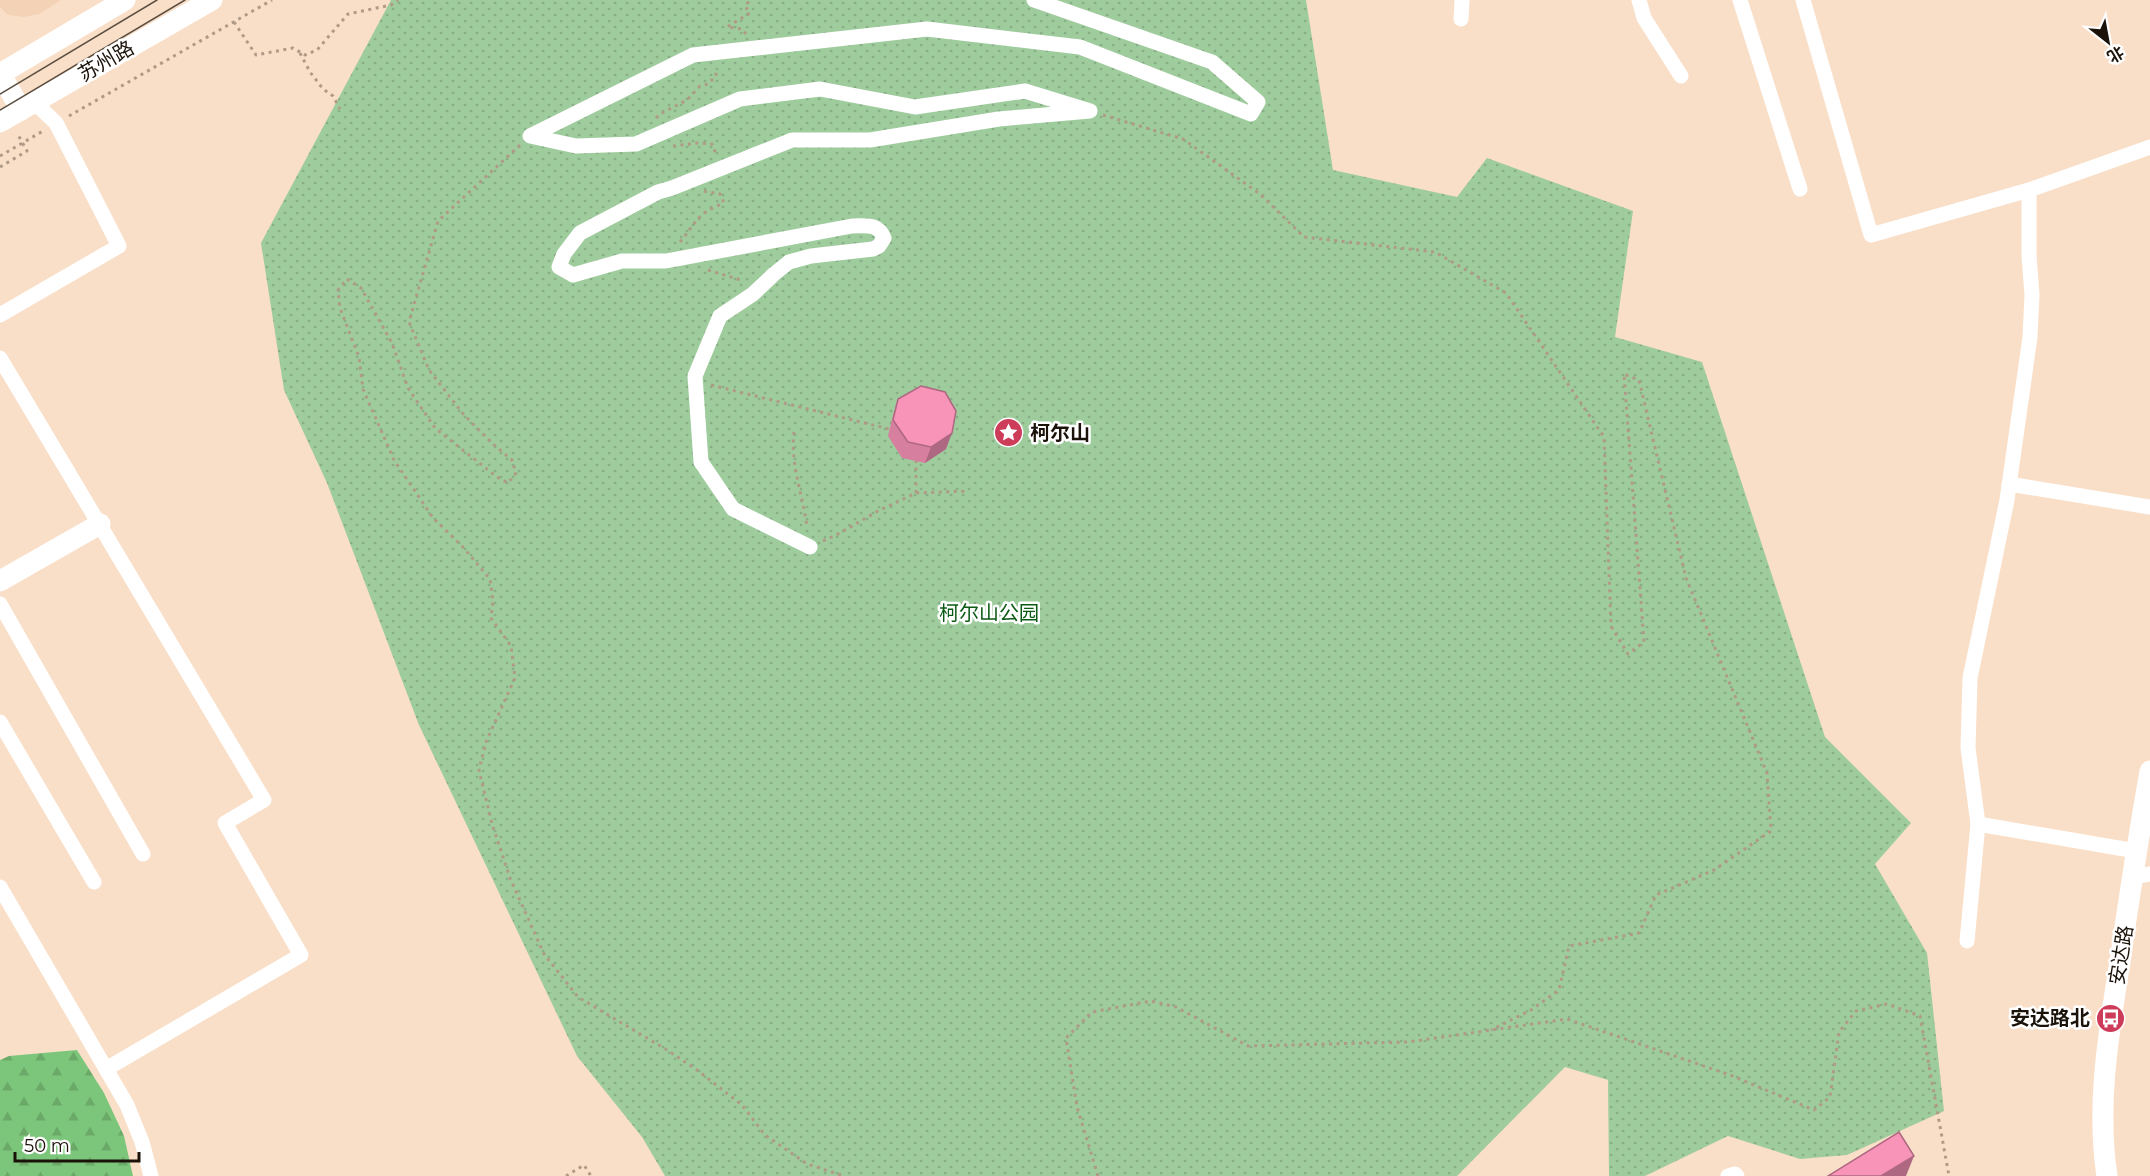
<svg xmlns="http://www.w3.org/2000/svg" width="2150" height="1176" font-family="Montserrat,'Noto Sans SC',sans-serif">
  <defs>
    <pattern id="forest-firs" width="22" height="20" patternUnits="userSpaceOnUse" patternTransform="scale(1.5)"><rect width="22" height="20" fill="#7cc67b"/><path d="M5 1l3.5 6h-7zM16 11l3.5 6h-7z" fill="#6ba969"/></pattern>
    <pattern id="park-dots" width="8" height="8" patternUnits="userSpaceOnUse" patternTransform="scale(1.5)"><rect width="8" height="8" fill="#9fcc9d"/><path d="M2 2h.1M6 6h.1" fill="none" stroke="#88ae86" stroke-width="1.8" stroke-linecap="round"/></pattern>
  </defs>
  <rect width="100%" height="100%" fill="#fadfc8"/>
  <path fill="#f3d2b6" d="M 0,0 L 61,0 L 39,14 L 24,17 L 8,15 L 0,7 Z"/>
  <path fill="url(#forest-firs)" d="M 77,1050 L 104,1093 L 124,1136 L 133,1176 L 0,1176 L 0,1060 L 9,1056 Z"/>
  <path fill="url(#park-dots)" d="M 391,0 L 1306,0 L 1333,170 L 1457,197 L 1487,158 L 1633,211 L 1615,337 L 1702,362 L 1825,737 L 1911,823 L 1875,864 L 1927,953 L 1944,1111 L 1847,1155 L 1800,1159 L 1728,1136 L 1645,1176 L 1609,1176 L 1608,1080 L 1565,1067 L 1457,1176 L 665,1176 L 642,1137 L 577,1056 L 419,725 L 327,483 L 284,390 L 261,243 Z"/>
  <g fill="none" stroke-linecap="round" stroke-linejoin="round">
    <g stroke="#af9a88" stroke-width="3" stroke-dasharray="3 4.5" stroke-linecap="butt">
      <path d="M 234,22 L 256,55 L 293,48 L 305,55 L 317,50 L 348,14 L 391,5 L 398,0"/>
      <path d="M 746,34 L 742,29 L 727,27 L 750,13 L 745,6 L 750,0"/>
      <path d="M 300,53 L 310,72 L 323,89 L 333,96 L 340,109"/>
      <path d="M 1103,115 L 1183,139 L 1260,194 L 1304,237 L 1435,252 L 1506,293 L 1604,437 L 1611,626 L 1628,654 L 1644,642 L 1624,374 L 1639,380 L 1686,578 L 1767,773 L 1771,831 L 1714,870 L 1656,895 L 1639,933 L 1569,946 L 1559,990 L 1531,1010 L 1491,1030"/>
      <path d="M 69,116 L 272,0"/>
      <path d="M 656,118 L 660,114 L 687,100 L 700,86 L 708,84 L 716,76 L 716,68"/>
      <path d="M 520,145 L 438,221 L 409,322 L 429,370 L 464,415 L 494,445 L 512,460 L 516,473 L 508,483 L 497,477 L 435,428 L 408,388 L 392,343 L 361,288 L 347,279 L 338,290 L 340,308 L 359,357 L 363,389 L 394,460 L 433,518 L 462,546 L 490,579 L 493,601 L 491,618 L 511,646 L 515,678 L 486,742 L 479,770 L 492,824 L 510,878 L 544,954 L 578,997 L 667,1050 L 697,1070 L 742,1105 L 765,1135 L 807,1164 L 844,1176"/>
      <path d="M 673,146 L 698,143 L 712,144 L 716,154"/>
      <path d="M 0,156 L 43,131"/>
      <path d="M 0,167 L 27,151 L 17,133"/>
      <path d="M 680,242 C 688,233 693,223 702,215 C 707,210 716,207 723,203 L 723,198 L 720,194 L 703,191"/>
      <path d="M 708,270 L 744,281"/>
      <path d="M 711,385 L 889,429"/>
      <path d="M 794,432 C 790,464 803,495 807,527"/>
      <path d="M 916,493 L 916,461"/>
      <path d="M 823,541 L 840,533 L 878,511 L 916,493 L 968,491"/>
      <path d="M 566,1176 L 584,1165 L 591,1176"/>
      <path d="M 1098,1176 L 1077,1107 L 1066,1038 L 1092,1012 L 1151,1001 L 1176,1007 L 1248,1046 L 1408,1042 L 1567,1019 L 1730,1075 L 1814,1110 L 1830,1097 L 1839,1032 L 1856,1011 L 1887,1004 L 1920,1016 L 1949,1176"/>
    </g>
    <g stroke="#fff" stroke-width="15">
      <path d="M 1639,0 L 1644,18 L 1681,76"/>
      <path d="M 1740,0 L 1800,189"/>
      <path d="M 1803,0 L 1871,235 L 2029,190"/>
      <path d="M 1461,19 L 1462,0"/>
      <path d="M 0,315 L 119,246 L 56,123 L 34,102"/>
      <path d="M 0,358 L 264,800 L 225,823 L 301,955 L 106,1069"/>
      <path d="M 2009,484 L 2150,507"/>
      <path d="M 810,547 L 733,509 L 701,462 L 695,376 L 720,316 L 753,294 L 774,274 L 789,262 L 811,256 L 873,249 L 879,246 L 884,238 C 878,223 867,226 852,226 L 666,261 L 622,261 L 573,275 L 559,267 L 564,254 L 580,233 L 658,192 L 672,188 L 792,140 L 870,140 L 999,119 L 1090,111 L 1025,91 L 915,107 L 820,89 L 740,99 L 636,144 L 576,146 L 530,136 L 693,55 L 927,29 L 1080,47 L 1251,114 L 1258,102 L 1212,62 L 1034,0"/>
      <path d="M 0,604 L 143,854"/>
      <path d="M 0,722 L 94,882"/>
      <path d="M 2136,851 L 1978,824 L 1968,748 L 1970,678 L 2007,500 L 2030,337 L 2032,295 L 2029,256 L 2029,190 L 2150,147"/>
      <path d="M 2133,877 L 2150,874"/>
      <path d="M 0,887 L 127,1105 L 142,1142 L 151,1176"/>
      <path d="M 1967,941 L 1978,824"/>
      <path d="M 1728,1176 L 1735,1174 L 1737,1176"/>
    </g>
    <g stroke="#fff" stroke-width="21">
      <path d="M 0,73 L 21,110"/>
      <path d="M 0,74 L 125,0"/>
      <path d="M 0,122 L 212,0"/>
      <path d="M 0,581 L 100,524"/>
      <path d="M 2107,1176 C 2096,1104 2109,1032 2120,961 C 2129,898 2139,834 2150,771"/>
    </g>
    <g stroke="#5a4d40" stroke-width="1.5">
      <path d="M 0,94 L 157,0"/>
      <path d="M 0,110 L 185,0"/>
    </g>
  </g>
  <path fill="#d67f9f" d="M 898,399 L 946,449 L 925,463 L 902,458 L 888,436 L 893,415 Z"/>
  <g fill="#ae6882">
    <path d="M 952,433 L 946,449 L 925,463 L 931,447 Z"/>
    <path d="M 1914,1156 L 1906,1176 L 1881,1176 Z"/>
  </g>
  <g fill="#f994b9" stroke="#ae6882" stroke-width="1.5">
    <path d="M 921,386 L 945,392 L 956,411 L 952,433 L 931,447 L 908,442 L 893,420 L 898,399 Z"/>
    <path d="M 1899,1132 L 1914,1156 L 1881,1176 L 1828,1176 Z"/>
  </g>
  <defs>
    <symbol id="sight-disc" viewBox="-11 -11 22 22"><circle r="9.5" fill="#cd3d5a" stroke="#fff"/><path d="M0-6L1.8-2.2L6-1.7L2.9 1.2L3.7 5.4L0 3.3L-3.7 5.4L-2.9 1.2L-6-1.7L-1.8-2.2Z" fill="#fff"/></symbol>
    <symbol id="bus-disc" viewBox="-11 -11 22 22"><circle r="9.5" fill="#cd3d5a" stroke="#fff"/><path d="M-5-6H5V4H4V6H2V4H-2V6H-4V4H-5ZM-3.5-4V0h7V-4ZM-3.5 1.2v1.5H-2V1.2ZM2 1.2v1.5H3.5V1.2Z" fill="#fff"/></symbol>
  </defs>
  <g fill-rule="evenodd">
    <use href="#sight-disc" x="992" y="416" width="33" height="33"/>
    <use href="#bus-disc" x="2094" y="1002" width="33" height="33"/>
  </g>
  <g text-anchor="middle" stroke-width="5" stroke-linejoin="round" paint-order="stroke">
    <g font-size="20" fill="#1b130a" stroke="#fff">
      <text transform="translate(106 61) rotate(-30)" y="7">苏州路</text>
      <text transform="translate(2121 955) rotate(-81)" y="7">安达路</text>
    </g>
    <g font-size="20" font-weight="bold" fill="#1b130a" stroke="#fff" text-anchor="start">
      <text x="1030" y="440">柯尔山</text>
      <text x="2090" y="1025" text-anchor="end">安达路北</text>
    </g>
    <g font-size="20" fill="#0c5b14" stroke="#fff">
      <text x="989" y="620">柯尔山公园</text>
    </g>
  </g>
  <g transform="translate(2108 42) rotate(149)" stroke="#ffffff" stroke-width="4.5" paint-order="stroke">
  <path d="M0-4.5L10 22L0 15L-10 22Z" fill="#1b130a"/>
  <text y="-9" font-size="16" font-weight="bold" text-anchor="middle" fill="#1b130a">北</text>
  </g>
  <path d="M15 1152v9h124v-9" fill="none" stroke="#1b130a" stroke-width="3"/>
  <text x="24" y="1152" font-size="18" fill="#1b130a" stroke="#ffffff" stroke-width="4.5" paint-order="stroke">50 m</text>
</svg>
